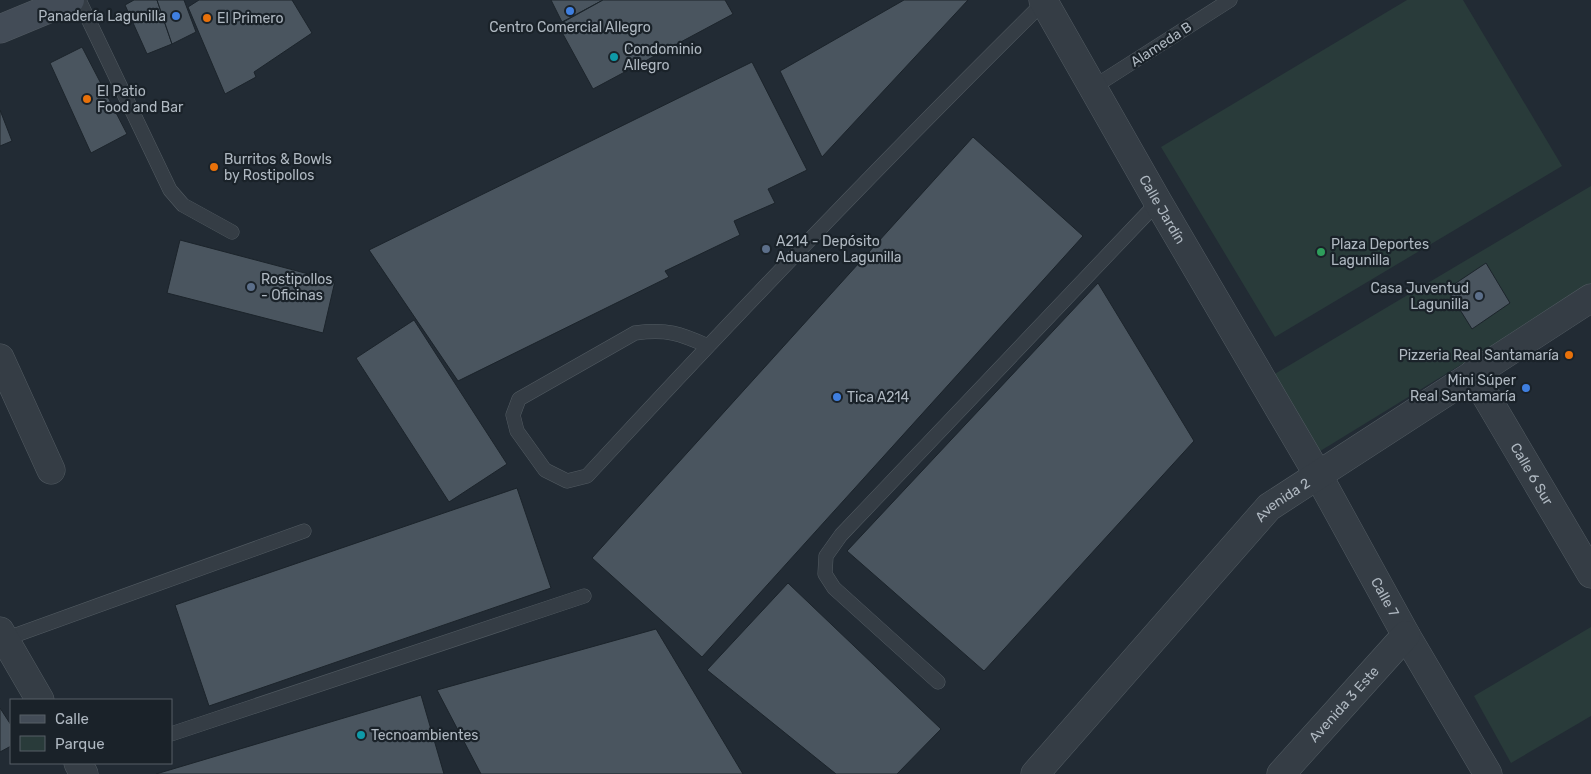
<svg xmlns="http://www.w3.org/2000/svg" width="1591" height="774" font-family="Rubik,sans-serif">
  <rect width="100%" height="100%" fill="#222b34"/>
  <g fill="#293b3a">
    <path d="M 1407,0 L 1463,0 L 1562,166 L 1275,337 L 1161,147 Z"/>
    <path d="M 1591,186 L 1591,285 L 1317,453 L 1273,375 Z"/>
    <path d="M 1591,627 L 1591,716 L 1511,763 L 1474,696 Z"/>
  </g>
  <g fill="#4a555f" stroke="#1c242b">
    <path d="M 134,0 L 157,0 L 172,44 L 147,54 L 125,5 Z"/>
    <path d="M 157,0 L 184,0 L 196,32 L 172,44 Z"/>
    <path d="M 199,0 L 292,0 L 312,33 L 254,72 L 256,77 L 225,94 L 188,7 Z"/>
    <path d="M 551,0 L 603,0 L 562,22 Z"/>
    <path d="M 603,0 L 725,0 L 733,14 L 593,89 L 558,25 Z"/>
    <path d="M 904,0 L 968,0 L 822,157 L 780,71 Z"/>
    <path d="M 82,47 L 127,134 L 91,153 L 50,63 Z"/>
    <path d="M 752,62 L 807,170 L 768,189 L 775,203 L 734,221 L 740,235 L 665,271 L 669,277 L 458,381 L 369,250 Z"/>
    <path d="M 0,110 L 12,141 L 0,146 Z"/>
    <path d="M 973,137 L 1083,236 L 702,657 L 592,558 Z"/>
    <path d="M 180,240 L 335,281 L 323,333 L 167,293 Z"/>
    <path d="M 1486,263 L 1510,303 L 1472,329 L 1447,289 Z"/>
    <path d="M 1098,283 L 1194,441 L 984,671 L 847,551 Z"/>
    <path d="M 414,320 L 507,464 L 449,502 L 356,358 Z"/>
    <path d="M 517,488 L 551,588 L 209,706 L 175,605 Z"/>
    <path d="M 788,583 L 941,729 L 897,774 L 836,774 L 707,670 Z"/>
    <path d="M 656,629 L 743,774 L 481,774 L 437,690 Z"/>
    <path d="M 421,695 L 444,774 L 156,774 Z"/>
    <path d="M 0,708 L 11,725 L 11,746 L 0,752 Z"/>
  </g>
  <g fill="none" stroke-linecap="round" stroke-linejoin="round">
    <defs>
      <g id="lane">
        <path d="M 79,0 L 170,190 L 183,205 L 232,232"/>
        <path d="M 1092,88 L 1230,0"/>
        <path d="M 708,346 C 679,333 667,329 635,333 L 519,399 L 513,415 L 517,431 L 545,470 L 567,481 L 587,476 C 736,315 888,156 1044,2"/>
        <path d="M 5,639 L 304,531"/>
        <path d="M 938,682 L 834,588 L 825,574 L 826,556 L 841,535 L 1158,202"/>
        <path d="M 171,734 L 584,596"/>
      </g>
      <g id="street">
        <path id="s1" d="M 1043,0 L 1158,202 L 1318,475 L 1406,635 L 1488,774"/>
        <path d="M 0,358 L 51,470"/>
        <path id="s2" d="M 1473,374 L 1591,574"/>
        <path d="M 0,631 L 40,700"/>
        <path d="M 78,763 L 84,774"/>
        <path id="s3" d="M 1035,774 L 1269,507 L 1591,298"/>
        <path id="s4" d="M 1281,774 L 1406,635"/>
      </g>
      <path id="secondary" d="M 0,29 L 70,0"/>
    </defs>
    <use href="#lane" stroke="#525b62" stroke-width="15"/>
    <use href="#street" stroke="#525b62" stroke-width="29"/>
    <use href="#secondary" stroke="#525b62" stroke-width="29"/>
    <use href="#lane" stroke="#353d45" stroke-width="14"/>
    <use href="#street" stroke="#353d45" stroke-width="28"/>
    <use href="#secondary" stroke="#434c57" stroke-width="28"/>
  </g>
  <g fill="#3f7fe0" stroke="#1a2229" stroke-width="2">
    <circle cx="570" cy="11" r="5"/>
    <circle cx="176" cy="16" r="5"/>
    <circle cx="1526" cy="388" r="5"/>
    <circle cx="837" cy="397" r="5"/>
  </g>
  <g fill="#e8710a" stroke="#1a2229" stroke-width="2">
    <circle cx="207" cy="18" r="5"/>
    <circle cx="87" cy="99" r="5"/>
    <circle cx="214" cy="167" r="5"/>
    <circle cx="1569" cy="355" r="5"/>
  </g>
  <g fill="#0f9aa8" stroke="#1a2229" stroke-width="2">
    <circle cx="614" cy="57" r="5"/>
    <circle cx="361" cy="735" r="5"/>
  </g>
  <g fill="#5c6f8a" stroke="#1a2229" stroke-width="2">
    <circle cx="766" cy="249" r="5"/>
    <circle cx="251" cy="287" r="5"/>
    <circle cx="1479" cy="296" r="5"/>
  </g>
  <circle fill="#2e9e5b" stroke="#1a2229" stroke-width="2" cx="1321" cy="252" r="5"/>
  <g text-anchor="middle" stroke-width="4.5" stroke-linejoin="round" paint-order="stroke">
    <g font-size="14" fill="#afb8c1" stroke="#1a2229" text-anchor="start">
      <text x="166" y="21" text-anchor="end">Panadería Lagunilla</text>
      <text x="217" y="23">El Primero</text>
      <text x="570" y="32" text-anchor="middle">Centro Comercial Allegro</text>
      <text x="624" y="54">Condominio<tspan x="624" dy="16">Allegro</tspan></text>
      <text x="97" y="96">El Patio<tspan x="97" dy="16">Food and Bar</tspan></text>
      <text x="224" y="164">Burritos &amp; Bowls<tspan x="224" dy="16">by Rostipollos</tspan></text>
      <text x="776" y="246">A214 - Depósito<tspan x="776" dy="16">Aduanero Lagunilla</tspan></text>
      <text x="1331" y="249">Plaza Deportes<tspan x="1331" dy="16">Lagunilla</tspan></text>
      <text x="261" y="284">Rostipollos<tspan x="261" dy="16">- Oficinas</tspan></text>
      <text x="1469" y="293" text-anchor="end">Casa Juventud<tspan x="1469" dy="16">Lagunilla</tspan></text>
      <text x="1559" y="360" text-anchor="end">Pizzeria Real Santamaría</text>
      <text x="1516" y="385" text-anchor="end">Mini Súper<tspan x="1516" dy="16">Real Santamaría</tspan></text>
      <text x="847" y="402">Tica A214</text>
      <text x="371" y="740">Tecnoambientes</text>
    </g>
    <g font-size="14" fill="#afb8c1" stroke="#1a2229">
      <text transform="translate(1161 44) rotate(-33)" y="5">Alameda B</text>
      <text dy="5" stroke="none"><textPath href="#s1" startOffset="241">Calle Jardín</textPath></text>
      <text dy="5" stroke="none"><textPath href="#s2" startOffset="116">Calle 6 Sur</textPath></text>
      <text dy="5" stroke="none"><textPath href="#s3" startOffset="370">Avenida 2</textPath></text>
      <text dy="5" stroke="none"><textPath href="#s1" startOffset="688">Calle 7</textPath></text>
      <text dy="5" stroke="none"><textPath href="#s4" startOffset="94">Avenida 3 Este</textPath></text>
    </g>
  </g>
  <rect x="10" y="699" width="162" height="65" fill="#1a2229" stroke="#565e66"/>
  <rect x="20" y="715" width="25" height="8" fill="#434c57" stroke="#565e66"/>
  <text x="55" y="724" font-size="15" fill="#afb8c1">Calle</text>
  <rect x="20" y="736" width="25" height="15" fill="#293b3a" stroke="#565e66"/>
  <text x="55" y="749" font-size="15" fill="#afb8c1">Parque</text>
</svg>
